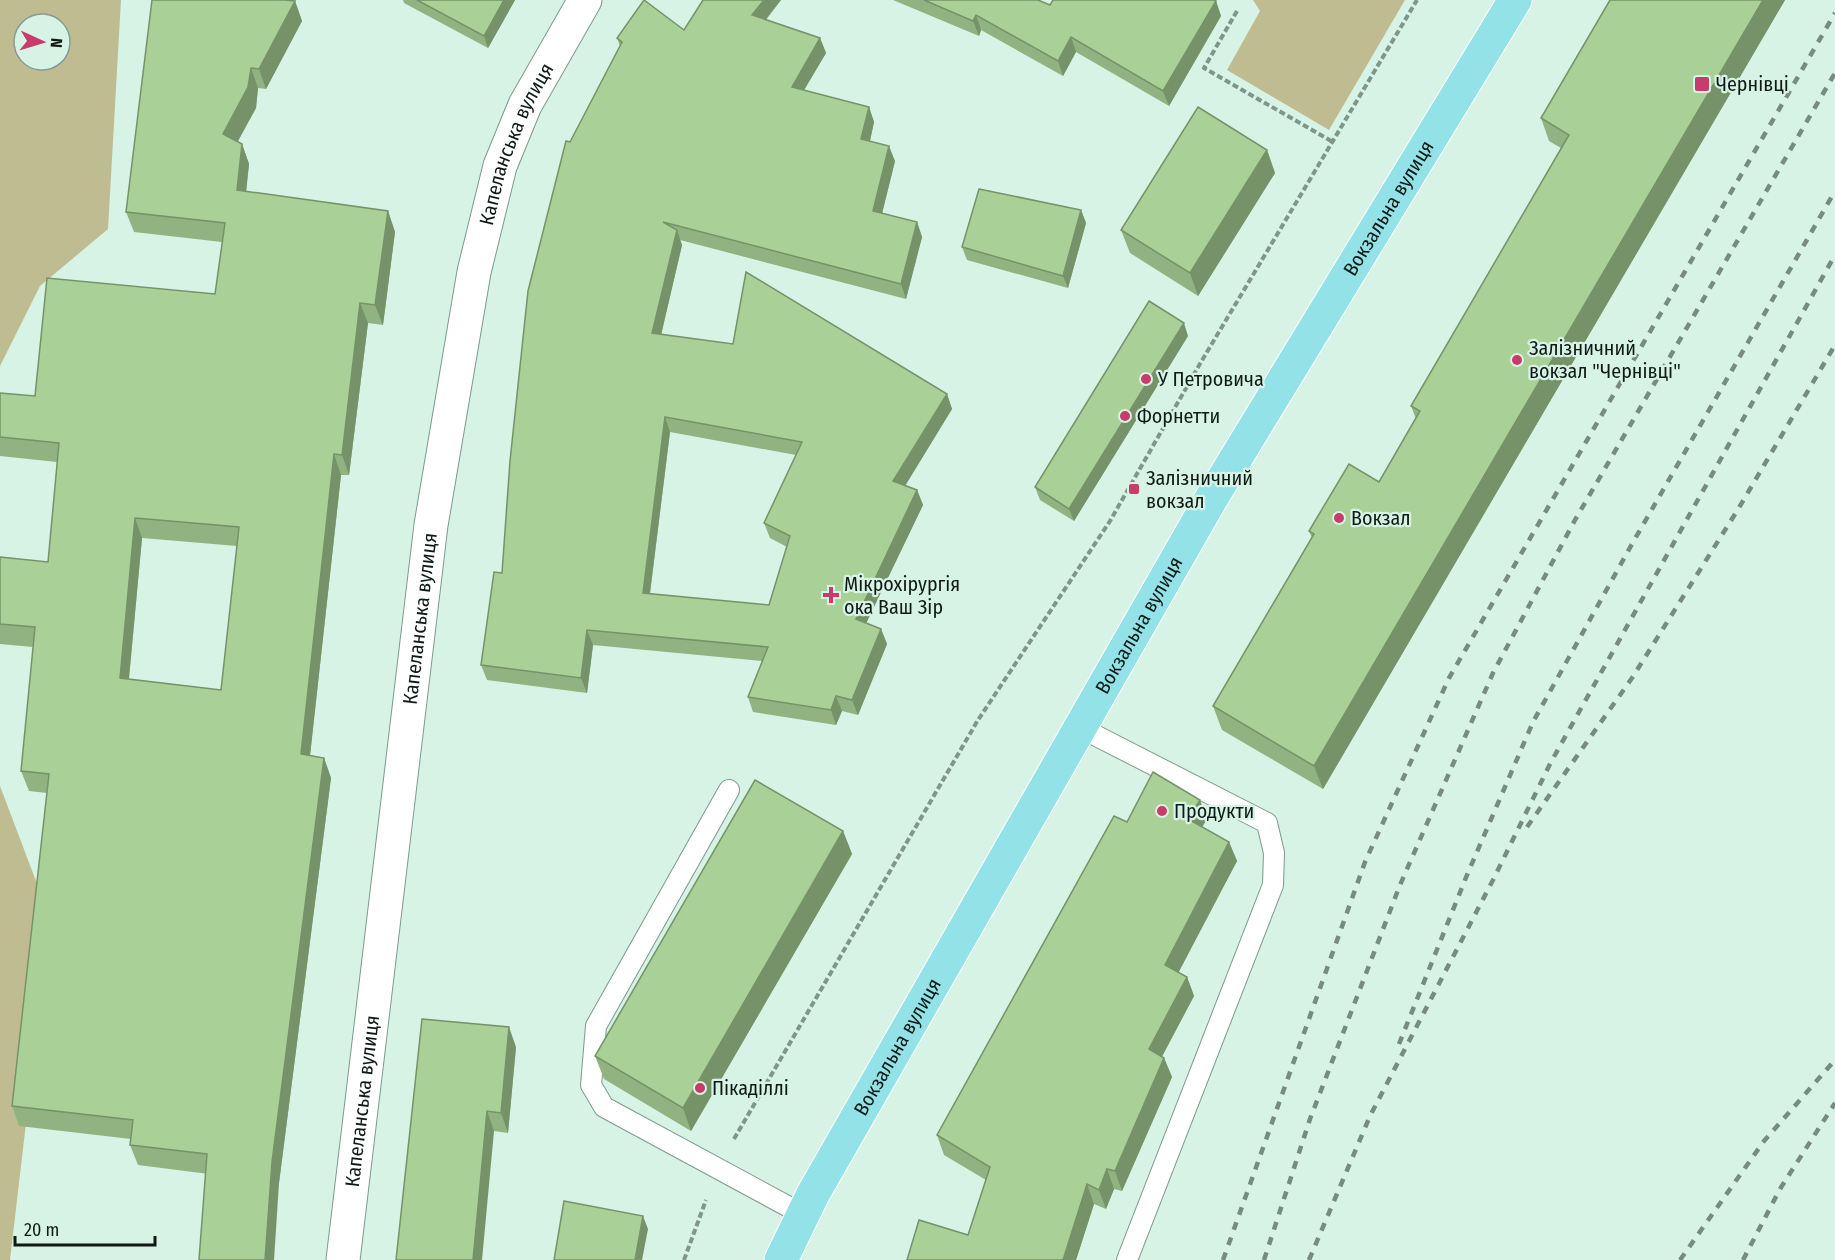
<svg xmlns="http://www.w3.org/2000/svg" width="1835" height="1260" font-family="'Fira Sans Condensed',sans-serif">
  <rect width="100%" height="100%" fill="#d6f3e6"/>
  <g fill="#c0bc91" fill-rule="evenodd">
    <path d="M 0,0 L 121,0 L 108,229 L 40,286 L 0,366 ZM 24,24 L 60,24 L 60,60 L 24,60 Z"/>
    <path d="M 1253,0 L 1405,0 L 1329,130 L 1227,70 L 1260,11 Z"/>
    <path d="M 0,786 L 50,918 L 10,1260 L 0,1260 Z"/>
  </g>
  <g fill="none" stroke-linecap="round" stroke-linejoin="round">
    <defs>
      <g id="lane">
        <path d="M 1081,728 L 1267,823 L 1274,853 L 1273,885 L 1127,1260"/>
        <path d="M 729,790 L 596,1026 L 591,1085 L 604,1107 L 802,1214"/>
      </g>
      <g id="street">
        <path id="s1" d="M 343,1260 L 431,525 L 474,272 L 500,166 L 525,105 L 585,0"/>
      </g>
      <g id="primary">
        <path id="s2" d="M 781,1260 L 813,1194 L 1211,499 L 1515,0"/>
      </g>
    </defs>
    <use href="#lane" stroke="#7e998e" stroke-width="22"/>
    <use href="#street" stroke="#7e998e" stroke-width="35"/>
    <use href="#primary" stroke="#fff" stroke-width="35"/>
    <g stroke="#80958c" stroke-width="4" stroke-dasharray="6 3" stroke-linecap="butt">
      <path d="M 1237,11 L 1204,68 L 1333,142"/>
      <path d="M 734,1139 L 978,720 L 1110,521 L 1201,362 L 1417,0"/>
      <path d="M 684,1260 L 706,1200"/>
    </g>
    <use href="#lane" stroke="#fff" stroke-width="20"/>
    <use href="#street" stroke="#fff" stroke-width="33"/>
    <use href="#primary" stroke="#93e2e8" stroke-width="33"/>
    <g stroke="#778b82" stroke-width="4.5" stroke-dasharray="8 8" stroke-linecap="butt">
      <path d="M 1527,827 L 1632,678 L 1737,511 L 1835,345"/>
      <path d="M 1399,1044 L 1467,875 L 1533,722 L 1632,544 L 1835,191"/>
      <path d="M 1223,1260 L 1365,862 L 1449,678 L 1835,13"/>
      <path d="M 1264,1260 L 1310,1119 L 1400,885 L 1493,673 L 1575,520 L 1835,73"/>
      <path d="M 1309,1260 L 1370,1116 L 1493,880 L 1551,762 L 1835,255"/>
      <path d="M 1680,1260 L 1764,1141 L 1835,1060"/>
      <path d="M 1743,1260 L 1780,1189 L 1835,1103"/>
    </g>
  </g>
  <g fill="#91b381" fill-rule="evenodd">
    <path d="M 403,0 L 515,0 L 488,48 L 404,3 Z"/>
    <path d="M 703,0 L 781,0 L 766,20 L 820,38 L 826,53 L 804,90 L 869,107 L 874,122 L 870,141 L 895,161 L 882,213 L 917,222 L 922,237 L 906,299 L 680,240 L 682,245 L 661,335 L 947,394 L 952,409 L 905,485 L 917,490 L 923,505 L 866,623 L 881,629 L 887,644 L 858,715 L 842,711 L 836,725 L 753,712 L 748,697 L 762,661 L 593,645 L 587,693 L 487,680 L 481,665 L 502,573 L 570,142 L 620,46 L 617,38 L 684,30 ZM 670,432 L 796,455 L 764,523 L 770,538 L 787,547 L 769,605 L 650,594 Z"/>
    <path d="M 893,0 L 1038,0 L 1050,5 L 1216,1 L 1221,16 L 1169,106 L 1076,52 L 1063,76 L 981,30 L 979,36 Z"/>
    <path d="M 1610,0 L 1785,0 L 1323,789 L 1222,730 L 1213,706 L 1312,538 L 1309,531 L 1379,482 L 1416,419 L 1411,406 L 1561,148 L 1549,141 L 1541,118 Z"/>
    <path d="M 295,1 L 302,21 L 266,89 L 258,88 L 256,108 L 237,142 L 242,144 L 249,164 L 246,192 L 388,211 L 395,232 L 383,325 L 368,323 L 349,475 L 341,475 L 310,755 L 324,758 L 331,778 L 279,1183 L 138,1165 L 130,1145 L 131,1139 L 19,1126 L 12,1106 L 47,793 L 29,791 L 21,771 L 33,647 L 0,644 L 0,557 L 48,562 L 57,462 L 0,456 L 0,393 L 35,396 L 215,294 L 222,242 L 134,232 L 126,212 ZM 142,538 L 237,546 L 221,690 L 129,679 Z"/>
    <path d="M 1267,150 L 1275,173 L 1198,296 L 1130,253 L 1121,230 Z"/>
    <path d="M 1081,210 L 1086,223 L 1068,288 L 967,260 L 962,247 Z"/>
    <path d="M 1188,336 L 1074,521 L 1040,500 L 1035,487 Z"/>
    <path d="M 1207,819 L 1202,827 L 1229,842 L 1237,861 L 1178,972 L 1187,977 L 1194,996 L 1162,1056 L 1164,1058 L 1172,1077 L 1122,1191 L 1114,1189 L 1106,1209 L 1094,1204 L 1076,1260 L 907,1260 L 968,1235 L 986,1180 L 944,1155 L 937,1135 L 1127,822 Z"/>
    <path d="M 843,831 L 852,854 L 691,1131 L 604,1079 L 595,1056 Z"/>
    <path d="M 516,1047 L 508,1133 L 494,1131 L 396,1260 Z"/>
  </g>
  <g fill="#769269">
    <path d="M 504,0 L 515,0 L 488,48 L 484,36 Z"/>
    <path d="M 764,0 L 781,0 L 757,30 L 752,15 Z"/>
    <path d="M 1763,0 L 1785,0 L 1323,789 L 1314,766 Z"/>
    <path d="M 295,1 L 302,21 L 266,89 L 259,69 Z"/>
    <path d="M 1216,1 L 1221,16 L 1169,106 L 1163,91 Z"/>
    <path d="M 976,15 L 981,30 L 979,36 L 973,21 Z"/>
    <path d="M 1071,37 L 1076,52 L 1063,76 L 1058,61 Z"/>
    <path d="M 820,38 L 826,53 L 797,102 L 792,87 Z"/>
    <path d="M 251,68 L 258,88 L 256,108 L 231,154 L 223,134 Z"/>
    <path d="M 869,107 L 874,122 L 867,154 L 861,139 Z"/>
    <path d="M 242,144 L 249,164 L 244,211 L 237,190 Z"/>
    <path d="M 889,146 L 895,161 L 879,226 L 873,211 Z"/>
    <path d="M 1267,150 L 1275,173 L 1198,296 L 1190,273 Z"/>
    <path d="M 1081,210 L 1086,223 L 1068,288 L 1063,276 Z"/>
    <path d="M 388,211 L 395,232 L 383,325 L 375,305 Z"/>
    <path d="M 917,222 L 922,237 L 906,299 L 901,284 Z"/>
    <path d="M 677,230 L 682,245 L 658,348 L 652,333 Z"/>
    <path d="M 360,303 L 368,323 L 349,475 L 342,455 Z"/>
    <path d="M 1184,323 L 1188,336 L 1074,521 L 1069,509 Z"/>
    <path d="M 947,394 L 952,409 L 899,496 L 893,481 Z"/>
    <path d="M 665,417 L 670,432 L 648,608 L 643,593 Z"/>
    <path d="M 334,454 L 341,475 L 308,774 L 301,754 Z"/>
    <path d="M 917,490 L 923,505 L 861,634 L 856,619 Z"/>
    <path d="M 135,518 L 142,538 L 127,698 L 120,678 Z"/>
    <path d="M 881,629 L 887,644 L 858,715 L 852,700 Z"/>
    <path d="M 587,630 L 593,645 L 587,693 L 581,678 Z"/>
    <path d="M 836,696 L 842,711 L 836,725 L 831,710 Z"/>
    <path d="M 324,758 L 331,778 L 279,1183 L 274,1260 L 265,1260 L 272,1162 Z"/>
    <path d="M 1200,800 L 1207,819 L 1195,839 L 1188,819 Z"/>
    <path d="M 843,831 L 852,854 L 691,1131 L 683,1108 Z"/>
    <path d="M 1229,842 L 1237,861 L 1172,985 L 1165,965 Z"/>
    <path d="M 1187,977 L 1194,996 L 1156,1068 L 1149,1049 Z"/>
    <path d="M 509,1027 L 516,1047 L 508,1133 L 501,1113 Z"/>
    <path d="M 1164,1058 L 1172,1077 L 1122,1191 L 1115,1171 Z"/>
    <path d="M 487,1111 L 494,1131 L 482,1260 L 473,1260 Z"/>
    <path d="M 1107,1169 L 1114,1189 L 1106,1209 L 1099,1190 Z"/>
    <path d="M 1087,1184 L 1094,1204 L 1076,1260 L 1063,1260 Z"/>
    <path d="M 643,1216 L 648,1229 L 642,1260 L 635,1260 Z"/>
  </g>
  <g fill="#a9d096" stroke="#769269" stroke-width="1.5" fill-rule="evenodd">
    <path d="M 152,0 L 285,0 L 295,1 L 259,69 L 251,68 L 248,87 L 223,134 L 242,144 L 237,190 L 388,211 L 375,305 L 360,303 L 342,455 L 334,454 L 301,754 L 324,758 L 272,1162 L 265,1260 L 199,1260 L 207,1154 L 130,1145 L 133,1120 L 12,1106 L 49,774 L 21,771 L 35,627 L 0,624 L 0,557 L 48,562 L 59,443 L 0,437 L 0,393 L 35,396 L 47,278 L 215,294 L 225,223 L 126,212 ZM 135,518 L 239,527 L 221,690 L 120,678 Z"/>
    <path d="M 417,0 L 504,0 L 484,36 Z"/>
    <path d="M 644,0 L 684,30 L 703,0 L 764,0 L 752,15 L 820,38 L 792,87 L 869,107 L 861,139 L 889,146 L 873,211 L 917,222 L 901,284 L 663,222 L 677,230 L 652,333 L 733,344 L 746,272 L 947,394 L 893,481 L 917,490 L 856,619 L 881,629 L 852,700 L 836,696 L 831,710 L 748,697 L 768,647 L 587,630 L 581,678 L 481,665 L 494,572 L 502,573 L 510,461 L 528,291 L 566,141 L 570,142 L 622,42 L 617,38 ZM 665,417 L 802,442 L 764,523 L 790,536 L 769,605 L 643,593 Z"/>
    <path d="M 924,0 L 1038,0 L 1050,5 L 1053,0 L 1214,0 L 1216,1 L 1163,91 L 1071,37 L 1058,61 L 976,15 L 973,21 Z"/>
    <path d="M 1610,0 L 1763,0 L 1314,766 L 1213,706 L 1314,534 L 1309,531 L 1349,464 L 1379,482 L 1420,411 L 1411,406 L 1569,135 L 1541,118 Z"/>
    <path d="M 1198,107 L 1267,150 L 1190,273 L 1121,230 Z"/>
    <path d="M 979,189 L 1081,210 L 1063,276 L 962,247 Z"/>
    <path d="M 1149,301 L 1184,323 L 1069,509 L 1035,487 Z"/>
    <path d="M 1153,772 L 1200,800 L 1188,819 L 1229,842 L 1165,965 L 1187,977 L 1149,1049 L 1164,1058 L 1115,1171 L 1107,1169 L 1099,1190 L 1087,1184 L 1063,1260 L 907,1260 L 919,1220 L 968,1235 L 990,1167 L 937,1135 L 1114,816 L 1127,822 Z"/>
    <path d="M 755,780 L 843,831 L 683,1108 L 595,1056 Z"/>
    <path d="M 422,1019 L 509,1027 L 501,1113 L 487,1111 L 473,1260 L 396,1260 Z"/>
    <path d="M 564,1201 L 643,1216 L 635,1260 L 554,1260 Z"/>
  </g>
  <g fill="#c83b6b" stroke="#d6f3e6" stroke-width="2">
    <rect x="1694" y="76" width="16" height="16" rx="3"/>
    <circle cx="1517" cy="360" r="6"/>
    <circle cx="1146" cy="379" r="6"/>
    <circle cx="1125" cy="416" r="6"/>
    <rect x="1128" y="483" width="12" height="12" rx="3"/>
    <circle cx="1339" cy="518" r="6"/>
    <path d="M828 586h6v6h6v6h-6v6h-6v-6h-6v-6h6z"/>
    <circle cx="1162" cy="811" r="6"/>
    <circle cx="700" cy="1088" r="6"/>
  </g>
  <g text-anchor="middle" stroke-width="4.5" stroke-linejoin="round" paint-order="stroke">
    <g font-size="20" fill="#0f1a16" stroke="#d6f3e6" text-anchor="start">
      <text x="1716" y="91">Чернівці</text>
      <text x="1529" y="355">Залізничний<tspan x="1529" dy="23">вокзал "Чернівці"</tspan></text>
      <text x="1158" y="386">У Петровича</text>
      <text x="1137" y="423">Форнетти</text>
      <text x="1146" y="485">Залізничний<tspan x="1146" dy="23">вокзал</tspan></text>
      <text x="1351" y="525">Вокзал</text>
      <text x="844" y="591">Мікрохірургія<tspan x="844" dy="23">ока Ваш Зір</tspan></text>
      <text x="1174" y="818">Продукти</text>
      <text x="712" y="1095">Пікаділлі</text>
    </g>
    <g font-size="20" fill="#0f1a16" stroke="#d6f3e6">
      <text dy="7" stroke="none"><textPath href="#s1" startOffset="1132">Капеланська вулиця</textPath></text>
      <text dy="7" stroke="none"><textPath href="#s2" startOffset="1215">Вокзальна вулиця</textPath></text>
      <text dy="7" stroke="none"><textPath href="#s1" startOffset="646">Капеланська вулиця</textPath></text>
      <text dy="7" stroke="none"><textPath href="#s2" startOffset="729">Вокзальна вулиця</textPath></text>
      <text dy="7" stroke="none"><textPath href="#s2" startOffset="243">Вокзальна вулиця</textPath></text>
      <text dy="7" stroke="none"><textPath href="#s1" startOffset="160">Капеланська вулиця</textPath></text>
    </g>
  </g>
  <g transform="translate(42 42) rotate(94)"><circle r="28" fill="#d6f3e6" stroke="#869c93" stroke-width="1.5"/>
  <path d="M0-4.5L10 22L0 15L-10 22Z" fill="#c83b6b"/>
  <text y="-9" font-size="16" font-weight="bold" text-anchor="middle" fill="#0f1a16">N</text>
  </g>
  <path d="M15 1236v9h140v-9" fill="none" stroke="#0f1a16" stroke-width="3"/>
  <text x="24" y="1236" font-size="18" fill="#0f1a16" stroke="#d6f3e6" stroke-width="4.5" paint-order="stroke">20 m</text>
</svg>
